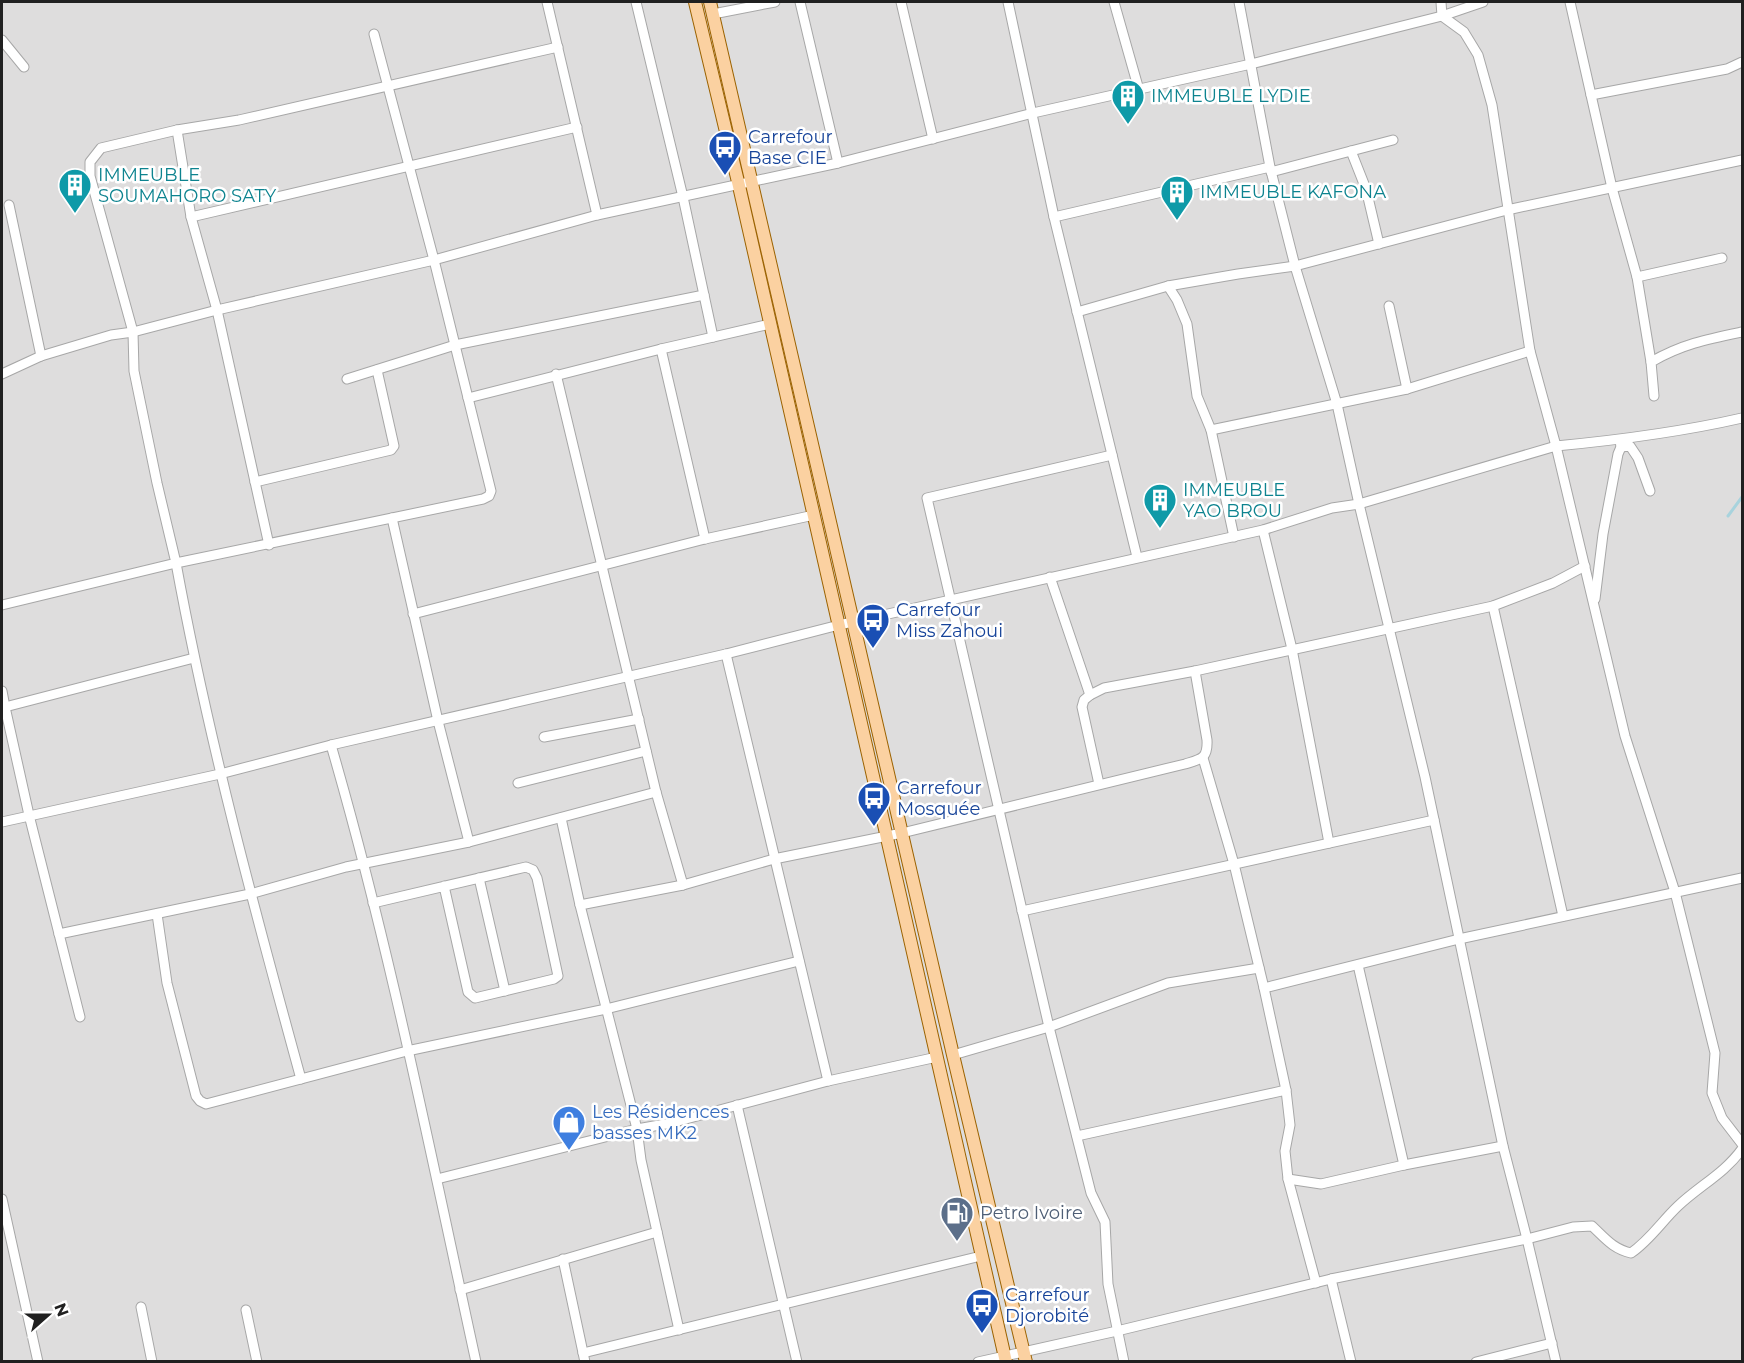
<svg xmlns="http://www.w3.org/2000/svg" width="1744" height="1363" font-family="Montserrat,sans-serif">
  <rect width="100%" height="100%" fill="#f1ede7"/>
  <rect fill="#dedddd" x="2" y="2" width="1740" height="1359"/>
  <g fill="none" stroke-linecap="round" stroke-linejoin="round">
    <path stroke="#a8d3dd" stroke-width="3" d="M 1728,516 L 1742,497"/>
    <defs>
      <g id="minor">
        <path d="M 547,2 L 597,215"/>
        <path d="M 636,2 L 683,197 L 713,337"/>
        <path d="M 800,2 L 838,163"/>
        <path d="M 901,2 L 933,139"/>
        <path d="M 1008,2 L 1054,217 L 1137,557"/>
        <path d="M 1114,2 L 1139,90"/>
        <path d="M 1441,2 L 1442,16 L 1464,32 L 1478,55 L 1492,105 L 1530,351 L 1556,446 C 1619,440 1681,432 1742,418"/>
        <path d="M 1570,2 L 1612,188 L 1637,277 L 1651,362"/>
        <path d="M 713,14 L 775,2"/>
        <path d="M 2,40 L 24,67"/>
        <path d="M 1591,95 L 1727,69 L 1742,62"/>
        <path d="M 177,130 L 191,217 L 217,310 L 269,545"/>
        <path d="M 1351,151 L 1366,189 L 1379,244"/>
        <path d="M 1270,167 L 1295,266 L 1337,404 L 1359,504 L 1425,777 L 1503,1146 L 1527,1239 L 1556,1362"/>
        <path d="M 1271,172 L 1393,140"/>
        <path d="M 9,205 L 41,356"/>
        <path d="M 191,217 L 577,127"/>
        <path d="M 1054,217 L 1270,167 L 1239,2"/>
        <path d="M 1637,277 L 1722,258"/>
        <path d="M 1168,286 L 1177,300 L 1187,324 L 1197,396 L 1211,430 L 1234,537"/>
        <path d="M 1389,306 L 1407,389"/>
        <path d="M 1077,312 L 1168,286 L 1238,274 L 1295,266 L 1507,210 L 1742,160"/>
        <path d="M 661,349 L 705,539"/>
        <path d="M 2,374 L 41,356 L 111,335 L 133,332 L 217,310 L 434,260 L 597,215 L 838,163 L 1033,113 L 1251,64 L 1442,16 L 1483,2"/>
        <path d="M 556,374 L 656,792 L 683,885"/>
        <path d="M 347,379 L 455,345 L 704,295"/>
        <path d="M 1654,396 L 1651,362 C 1682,344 1708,339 1742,332"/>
        <path d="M 468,398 L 661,349 L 770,324"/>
        <path d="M 1211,430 L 1407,389 L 1530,351"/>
        <path d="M 1621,447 L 1630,446 L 1638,458 L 1650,491"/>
        <path d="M 1112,455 L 927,498 L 1049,1027 L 1091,1193 L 1105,1222 L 1108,1284 L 1124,1362"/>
        <path d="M 255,482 L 391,450 L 394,446 L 377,370"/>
        <path d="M 392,518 L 438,721 L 469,842"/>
        <path d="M 1263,530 L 1292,649 L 1329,843"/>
        <path d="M 1050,577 L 1090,695"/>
        <path d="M 1595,599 L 1603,534 L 1618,454 L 1621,447 L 1620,440"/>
        <path d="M 2,605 L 176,563 L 157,483 L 134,371 L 133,332 L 90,176 L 90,162 L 101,148 L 177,130 L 239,120 L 558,47"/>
        <path d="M 1493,606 L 1563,916"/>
        <path d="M 413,614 L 705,539 L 814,515"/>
        <path d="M 726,654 L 828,1081"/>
        <path d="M 2,691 L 5,707 L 2,708"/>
        <path d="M 544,737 L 639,719"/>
        <path d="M 331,745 C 390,948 431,1156 476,1362"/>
        <path d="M 1203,758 L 1234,864 L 1264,988 L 1286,1090 L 1290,1125 L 1285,1151 L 1288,1179 L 1316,1283"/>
        <path d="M 518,783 L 646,751"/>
        <path d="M 1099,784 L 1082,707 L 1084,700 L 1090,695 L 1104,688 L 1195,671 L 1493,606 L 1553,583 L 1585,566"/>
        <path d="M 561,818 L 580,905 L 637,1129 L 641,1160 L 679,1330"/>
        <path d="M 2,822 L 220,774 L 331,745 L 726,654 L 839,625 L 1263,530 L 1332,508 L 1359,504 L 1556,446 L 1625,736 L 1675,892 L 1715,1053 L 1712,1093 L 1722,1118 L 1742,1144"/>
        <path d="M 479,878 L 505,991"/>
        <path d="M 373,903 L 526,867 L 533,870 L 537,878 L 558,976 L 554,979 L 475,998 L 468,992 L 444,886"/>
        <path d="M 580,905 L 683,885 L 774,859 L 902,833 L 1185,764 C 1201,759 1208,759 1207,740 L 1195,671"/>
        <path d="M 1022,911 L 1434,820"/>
        <path d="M 157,914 L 167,983 L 196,1096 L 200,1101 L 206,1104 L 407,1051 L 606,1009 L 799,961"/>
        <path d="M 59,934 L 250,894 L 346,867 L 469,842 L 656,792"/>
        <path d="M 1358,965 L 1404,1165"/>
        <path d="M 1264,988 L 1459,939 L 1742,878"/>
        <path d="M 80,1017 L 29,815 L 5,707 L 194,658"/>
        <path d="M 953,1055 L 1049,1027 L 1168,983 L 1259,968"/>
        <path d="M 301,1079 C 254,908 208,738 176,563 L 483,499 L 489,496 L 491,491 L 434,260 L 374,34"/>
        <path d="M 737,1105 L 797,1362"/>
        <path d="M 1077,1136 L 1286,1090"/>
        <path d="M 437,1179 L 637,1129 L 671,1123 L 828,1081 L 937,1057"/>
        <path d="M 1288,1179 L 1321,1184 L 1404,1165 L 1503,1146"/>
        <path d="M 2,1199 L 38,1362"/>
        <path d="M 563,1259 L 585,1362"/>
        <path d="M 1331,1279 L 1351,1362"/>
        <path d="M 460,1290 L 657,1232"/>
        <path d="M 141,1307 L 152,1362"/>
        <path d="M 246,1310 L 257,1362"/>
        <path d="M 583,1353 L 981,1256"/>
        <path d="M 978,1362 L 1117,1331 L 1331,1279 L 1527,1239 L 1573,1227 L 1592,1226 C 1605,1238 1613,1249 1631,1253 C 1650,1240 1662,1221 1678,1206 C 1699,1186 1725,1173 1742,1149"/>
        <path d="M 1476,1362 L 1552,1343"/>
      </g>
      <g id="major">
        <path d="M 695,2 L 739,186 L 1006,1362"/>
        <path d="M 710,2 L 953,1055 L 1026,1362"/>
      </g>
    </defs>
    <use href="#minor" stroke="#a7a7a7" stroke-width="11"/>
    <use href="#major" stroke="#9b6201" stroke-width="14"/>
    <use href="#minor" stroke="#fff" stroke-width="9"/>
    <use href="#major" stroke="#fbd1a1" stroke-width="12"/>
  </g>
  <defs>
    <symbol id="building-pin" viewBox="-11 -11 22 30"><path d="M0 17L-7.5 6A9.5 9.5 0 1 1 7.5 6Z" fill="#0f9aa8" stroke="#fff"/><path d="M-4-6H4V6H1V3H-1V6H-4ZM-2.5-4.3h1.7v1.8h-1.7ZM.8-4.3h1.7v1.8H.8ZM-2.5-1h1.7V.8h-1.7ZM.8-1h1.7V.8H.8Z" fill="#fff"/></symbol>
    <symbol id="bus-pin" viewBox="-11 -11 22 30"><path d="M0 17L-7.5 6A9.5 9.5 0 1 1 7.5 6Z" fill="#1a4fb4" stroke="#fff"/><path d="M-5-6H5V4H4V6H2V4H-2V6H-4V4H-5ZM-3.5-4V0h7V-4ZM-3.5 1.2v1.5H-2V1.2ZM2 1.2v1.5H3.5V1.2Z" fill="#fff"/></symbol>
    <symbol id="shop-pin" viewBox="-11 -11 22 30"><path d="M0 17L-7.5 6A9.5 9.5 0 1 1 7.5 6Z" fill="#3f7fe0" stroke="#fff"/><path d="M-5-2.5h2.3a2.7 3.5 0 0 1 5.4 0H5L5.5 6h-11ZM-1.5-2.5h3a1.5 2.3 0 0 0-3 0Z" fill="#fff"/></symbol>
    <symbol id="fuel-pin" viewBox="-11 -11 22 30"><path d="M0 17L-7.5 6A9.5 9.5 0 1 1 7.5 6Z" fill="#5c6f8a" stroke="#fff"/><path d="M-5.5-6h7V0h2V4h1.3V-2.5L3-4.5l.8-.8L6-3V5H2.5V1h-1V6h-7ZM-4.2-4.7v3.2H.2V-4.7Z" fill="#fff"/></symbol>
  </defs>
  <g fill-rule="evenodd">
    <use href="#building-pin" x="1109" y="77" width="38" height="52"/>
    <use href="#bus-pin" x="706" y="128" width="38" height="52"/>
    <use href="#building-pin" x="56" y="166" width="38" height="52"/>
    <use href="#building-pin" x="1158" y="173" width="38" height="52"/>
    <use href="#building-pin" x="1141" y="481" width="38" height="52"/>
    <use href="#bus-pin" x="854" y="601" width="38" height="52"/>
    <use href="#bus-pin" x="855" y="779" width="38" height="52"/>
    <use href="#shop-pin" x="550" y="1103" width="38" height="52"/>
    <use href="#fuel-pin" x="938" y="1194" width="38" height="52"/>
    <use href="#bus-pin" x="963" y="1286" width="38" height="52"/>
  </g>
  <g text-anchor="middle" stroke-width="5" stroke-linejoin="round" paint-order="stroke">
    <g font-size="18" fill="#0d838f" stroke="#fff" text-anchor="start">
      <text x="1151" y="102">IMMEUBLE LYDIE</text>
      <text x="98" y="181">IMMEUBLE<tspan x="98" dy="21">SOUMAHORO SATY</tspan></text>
      <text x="1200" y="198">IMMEUBLE KAFONA</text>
      <text x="1183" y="496">IMMEUBLE<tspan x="1183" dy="21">YAO BROU</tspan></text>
    </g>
    <g font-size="18" fill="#164399" stroke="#fff" text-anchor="start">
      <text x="748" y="143">Carrefour<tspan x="748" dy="21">Base CIE</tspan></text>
      <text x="896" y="616">Carrefour<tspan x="896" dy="21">Miss Zahoui</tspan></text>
      <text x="897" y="794">Carrefour<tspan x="897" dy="21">Mosquée</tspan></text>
      <text x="1005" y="1301">Carrefour<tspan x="1005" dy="21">Djorobité</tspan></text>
    </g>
    <g font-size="18" fill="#366cbe" stroke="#fff" text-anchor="start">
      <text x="592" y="1118">Les Résidences<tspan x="592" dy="21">basses MK2</tspan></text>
    </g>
    <g font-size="18" fill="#4e5e75" stroke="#fff" text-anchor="start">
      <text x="980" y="1219">Petro Ivoire</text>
    </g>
  </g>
  <rect width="1744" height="1363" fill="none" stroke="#202020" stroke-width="6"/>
  <g transform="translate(48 1315) rotate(69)" stroke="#ffffff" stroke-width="4.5" paint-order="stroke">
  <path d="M0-4.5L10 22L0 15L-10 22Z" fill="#202020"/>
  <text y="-9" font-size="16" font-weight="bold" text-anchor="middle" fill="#202020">N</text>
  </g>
</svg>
